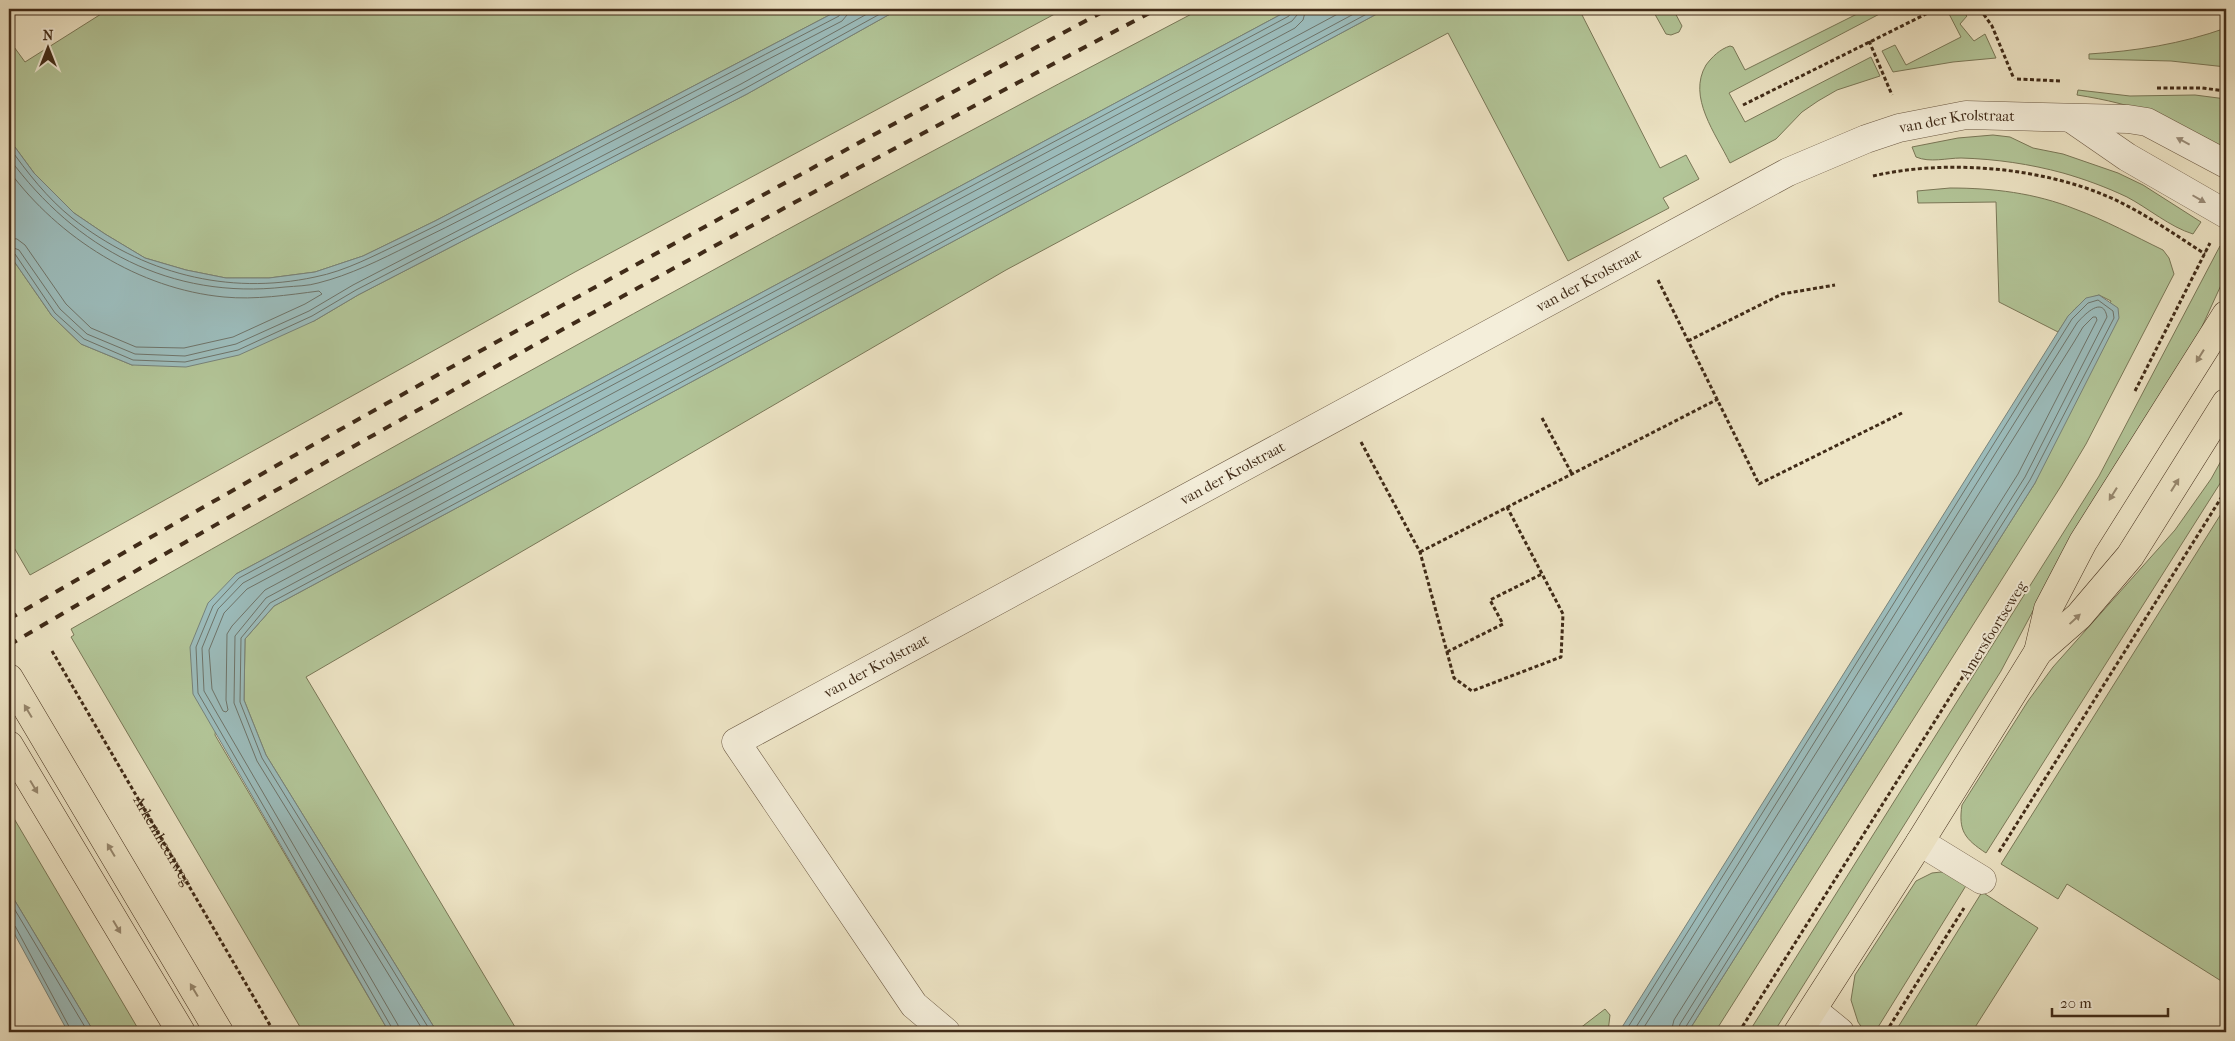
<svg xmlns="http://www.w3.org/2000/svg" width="2235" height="1041" font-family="'IM FELL French Canon',serif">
  <rect width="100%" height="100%" fill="#eee5c6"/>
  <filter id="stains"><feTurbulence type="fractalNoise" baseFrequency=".004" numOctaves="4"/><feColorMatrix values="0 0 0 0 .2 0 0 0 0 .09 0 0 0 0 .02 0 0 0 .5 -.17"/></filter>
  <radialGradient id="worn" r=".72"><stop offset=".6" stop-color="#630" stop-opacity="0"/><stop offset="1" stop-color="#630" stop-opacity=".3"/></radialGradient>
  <g fill="#b3c699" stroke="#7a7858">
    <path d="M 109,9 L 841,9 L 435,221 L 363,256 L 315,272 L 269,278 L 226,278 L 186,270 L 145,258 L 105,234 L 74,213 L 34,173 L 9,139 L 9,40 L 25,62 Z"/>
    <path d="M 899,9 L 1064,9 L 575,272 L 30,575 L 9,539 L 9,254 L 52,316 L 81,344 L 132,365 L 314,321 L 358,295 L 747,94 Z"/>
    <path d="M 1201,9 L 1291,9 L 236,574 L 215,735 L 389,1032 L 303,1032 L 71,637 L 74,635 L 71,629 C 445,416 820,208 1201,9 Z"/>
    <path d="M 1386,9 L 1579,9 L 1660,168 L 1686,155 L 1699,179 L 1663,198 L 1669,208 L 1568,261 L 1448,33 L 1006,270 L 306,677 L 518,1032 L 437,1032 L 266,755 L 244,700 L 245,639 L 274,606 Z"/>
    <path d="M 1652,9 L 1673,9 L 1682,26 L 1679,32 L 1671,35 L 1666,34 Z"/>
    <path d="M 1867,9 L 1889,9 L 1729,93 L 1745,122 L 1871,57 L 1880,76 L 1837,90 L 1818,101 L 1802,112 L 1776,139 L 1730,163 C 1716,134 1687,97 1706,65 C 1712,57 1720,49 1730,46 L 1733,47 L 1745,70 Z"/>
    <path d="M 1959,9 L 1967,16 L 1960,24 L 1974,41 L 1985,34 L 1996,58 L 1953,62 L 1893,72 L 1882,51 L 1895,45 L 1906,65 L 1961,37 L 1947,10 Z"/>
    <path d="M 2226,28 L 2226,67 L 2171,61 L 2089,59 L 2089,54 C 2136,51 2181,44 2226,28 Z"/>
    <path d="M 2078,90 L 2130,96 L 2195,95 L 2226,99 L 2226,149 C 2175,120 2136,104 2077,95 Z"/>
    <path d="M 1993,135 L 2010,137 L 2033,148 L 2063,154 L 2118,173 L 2143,185 L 2201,222 L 2193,234 C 2170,227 2148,208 2127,197 C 2106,187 2084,179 2063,173 C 2030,164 1996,159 1961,158 C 1947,158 1930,163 1916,157 L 1912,147 L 1958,138 Z"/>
    <path d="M 1950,188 C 1993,188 2035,193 2075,209 C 2105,220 2134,236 2163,250 L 2169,258 L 2174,274 L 2086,444 L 2061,486 L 1715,1032 L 1688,1032 L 2035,483 L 2111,301 L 2099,295 C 2078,300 2069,315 2058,332 L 1999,302 L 1996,202 L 1918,203 L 1917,191 Z"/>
    <path d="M 2220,246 L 2224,260 L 2222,283 L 2194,344 L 2035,607 L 2001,671 L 1774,1032 L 1749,1032 L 2099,476 Z"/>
    <path d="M 2226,452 L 2226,474 L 1986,853 C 1965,839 1958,831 1962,805 L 2028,701 L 2053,667 L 2175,530 L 2211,479 Z"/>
    <path d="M 2226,506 L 2226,984 L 2067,884 L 2058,899 L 2001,864 Z"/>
    <path d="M 9,810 L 140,1032 L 94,1032 L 9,891 Z"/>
    <path d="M 1941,872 L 1951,873 L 1967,884 L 1875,1032 L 1865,1032 L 1858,1022 L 1851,1000 L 1855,975 L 1916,881 L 1932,873 Z"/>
    <path d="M 1982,892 L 2038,928 L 1972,1032 L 1895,1032 Z"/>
    <path d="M 1605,1009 L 1610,1015 L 1608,1032 L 1575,1032 Z"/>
  </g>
  <g fill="#9cbdbd" stroke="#77837b">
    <path d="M 841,9 L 899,9 L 747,94 L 358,295 L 314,321 L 239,355 L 186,367 L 132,365 L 81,344 L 52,316 L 9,254 L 9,139 L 34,173 L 74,213 L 105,234 L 145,258 L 186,270 L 226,278 L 269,278 L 315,272 L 363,256 L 435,221 Z"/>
    <path d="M 1291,9 L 1386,9 L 274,606 L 245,639 L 244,700 L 266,755 L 437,1032 L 389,1032 L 193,694 L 190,647 L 208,603 L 236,574 Z"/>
    <path d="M 2099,295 L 2118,308 L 2119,318 L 2035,483 L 1688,1032 L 1619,1032 L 2068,316 L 2086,298 Z"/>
    <path d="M 9,891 L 94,1032 L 68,1032 L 9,924 Z"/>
  </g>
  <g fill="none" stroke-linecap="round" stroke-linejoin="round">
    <g stroke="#6e746a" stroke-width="1">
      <path d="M 1306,9 L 1303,20 L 1295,28 L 247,589 L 224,613 L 209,650 L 212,689 L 223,711 L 226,712 L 228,710 L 226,700 L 227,634 L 232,626 L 265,590 L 1347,9"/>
      <path d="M 9,147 C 27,172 47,198 72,218 C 142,273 227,296 315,277 C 346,271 375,255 403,242 C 451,219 498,193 546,169 C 643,118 741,67 839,16 L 842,9"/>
      <path d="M 9,158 C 76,249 171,300 285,287 C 296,286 308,286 318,283 C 350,275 380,260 410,245 C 458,222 505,197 553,172 C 649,122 745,71 842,21 L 847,15 L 848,9"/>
      <path d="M 9,171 C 59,238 139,289 224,297 C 255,300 288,295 319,291 L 322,294 L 305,304 L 233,337 L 184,348 L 136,347 L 91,328 L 66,304 L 25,245 L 17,239 L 9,238"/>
      <path d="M 9,246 L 19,250 L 60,309 L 87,334 L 135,354 L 185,356 L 236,344 L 309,311 L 353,285 L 741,84 L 876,9"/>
      <path d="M 9,252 L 15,254 L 55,313 L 84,339 L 133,360 L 185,362 L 238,350 L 312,316 L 356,290 L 744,89 L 889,9"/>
      <path d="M 9,900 L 88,1032"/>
      <path d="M 9,923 L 15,926 L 72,1032"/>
      <path d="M 393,1032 L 392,1028 L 198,693 L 196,647 L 213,606 L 239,578 L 1289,16 L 1292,9"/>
      <path d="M 399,1032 L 398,1025 L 204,691 L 202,648 L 218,609 L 243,583 L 1292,21 L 1297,15 L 1298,9"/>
      <path d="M 424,1032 L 257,761 L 234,703 L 235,636 L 266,598 L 1363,9"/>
      <path d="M 431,1032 L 262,758 L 240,702 L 241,638 L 270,603 L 1376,9"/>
      <path d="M 1625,1032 L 2072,319 L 2088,303 L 2098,300 L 2113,311 L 2114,318 L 2030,480 L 1685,1028 L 1684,1032"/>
      <path d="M 1633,1032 L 2077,323 C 2084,315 2103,295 2107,317 L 2025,477 L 1680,1024 L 1678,1032"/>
      <path d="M 1641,1032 L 2074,342 L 2083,327 L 2093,317 L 2096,317 L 2097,320 L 2018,474 L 1674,1020 L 1671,1032"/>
    </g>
    <defs>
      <g id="minor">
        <path d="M 2072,119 L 2127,157 L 2226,214"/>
        <path d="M 1920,842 L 1982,880"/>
        <path d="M 1813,1010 L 1840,1032"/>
        <path id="s2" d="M 946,1032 L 914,1005 L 736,742 L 1788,172 L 1866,139 L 1899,128 L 1966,115 L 2128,119 L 2147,122 L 2226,164"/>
      </g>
      <g id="major">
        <path d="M 2038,652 L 2048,609 L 2083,542 L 2226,315"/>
        <path d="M 9,678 L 219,1032"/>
        <path d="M 9,745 L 181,1032"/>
        <path d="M 1798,1032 L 1920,842 L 2038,652 L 2079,616 L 2130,556 L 2226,403"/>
      </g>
    </defs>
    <use href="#minor" stroke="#6c5a44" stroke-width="29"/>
    <use href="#major" stroke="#402b18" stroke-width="29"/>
    <g stroke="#402b18" stroke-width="3" stroke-dasharray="4 2.5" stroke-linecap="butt">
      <path d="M 1980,9 L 1992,26 L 2014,79"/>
      <path d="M 1869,41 L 1892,95"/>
      <path d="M 2017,79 L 2061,81"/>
      <path d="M 2157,88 L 2202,88 L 2226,91"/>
      <path d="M 1743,105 L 1936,9"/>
      <path d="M 1873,176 C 1946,159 2040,167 2109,197 C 2143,212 2174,234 2205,254"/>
      <path d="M 1658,280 L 1759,484 L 1902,413"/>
      <path d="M 1688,341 L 1782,294 L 1835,285"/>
      <path d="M 2135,391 L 2210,243"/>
      <path d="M 1542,418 L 1572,474"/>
      <path d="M 1361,442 L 1420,552 L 1454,678 L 1472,691 L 1561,657 L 1563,614 L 1507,507"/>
      <path d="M 1420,552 L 1718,399"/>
      <path d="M 9,583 L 10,585"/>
      <path id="s1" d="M 52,651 L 274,1032"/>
      <path d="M 1447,652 L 1503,624 L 1490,600 L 1542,574"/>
      <path d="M 1999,852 L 2226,490"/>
      <path d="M 1739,1032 L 2015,594"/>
      <path d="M 1886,1032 L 1964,908"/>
    </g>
    <use href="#minor" stroke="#f4eeda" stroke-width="28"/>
    <use href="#major" stroke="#eee5c6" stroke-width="28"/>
    <g stroke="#402b18" stroke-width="4" stroke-dasharray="9 9" stroke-linecap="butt">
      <path d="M 9,619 C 371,409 738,206 1108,9"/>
      <path d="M 9,645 C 386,423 770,213 1157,9"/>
    </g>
  </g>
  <defs><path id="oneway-solid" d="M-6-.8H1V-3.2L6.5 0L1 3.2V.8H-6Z" transform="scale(1.25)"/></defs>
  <g fill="#9a8c79">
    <use href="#oneway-solid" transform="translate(2183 141) rotate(-152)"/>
    <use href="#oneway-solid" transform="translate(2199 199) rotate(30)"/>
  </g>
  <g fill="#97886f">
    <use href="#oneway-solid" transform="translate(2200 356) rotate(122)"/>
    <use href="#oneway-solid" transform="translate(2175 485) rotate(-58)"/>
    <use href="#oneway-solid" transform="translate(2113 494) rotate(122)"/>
    <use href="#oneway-solid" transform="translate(2075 619) rotate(-43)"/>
    <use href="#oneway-solid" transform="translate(28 711) rotate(-121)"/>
    <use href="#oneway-solid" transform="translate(34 787) rotate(59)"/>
    <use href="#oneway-solid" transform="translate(111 850) rotate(-121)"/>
    <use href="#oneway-solid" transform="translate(117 927) rotate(59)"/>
    <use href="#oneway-solid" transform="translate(194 990) rotate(-121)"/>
  </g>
  <g text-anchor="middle" stroke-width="4" stroke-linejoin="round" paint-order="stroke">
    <g font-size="15" fill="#402b18" stroke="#f4eeda">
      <text dy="5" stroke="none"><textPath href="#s2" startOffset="1734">van der Krolstraat</textPath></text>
      <text dy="5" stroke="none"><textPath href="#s2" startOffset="1329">van der Krolstraat</textPath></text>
      <text dy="5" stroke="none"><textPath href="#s2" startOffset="924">van der Krolstraat</textPath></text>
      <text transform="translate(1993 630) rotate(-58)" y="5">Amersfoortseweg</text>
      <text dy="5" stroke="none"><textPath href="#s2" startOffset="519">van der Krolstraat</textPath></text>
      <text dy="5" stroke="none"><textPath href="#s1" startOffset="220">Arkemheenweg</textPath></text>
    </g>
  </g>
  <rect width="2235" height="1041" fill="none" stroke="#eee5c6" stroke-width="30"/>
  <rect x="10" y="10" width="2215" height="1021" fill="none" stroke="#402b18" stroke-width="2.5"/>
  <rect x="15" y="15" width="2205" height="1011" fill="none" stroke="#402b18"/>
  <g transform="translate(48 48)" stroke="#f4eeda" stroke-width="4" paint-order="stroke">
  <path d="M0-4L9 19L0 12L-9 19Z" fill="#402b18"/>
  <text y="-8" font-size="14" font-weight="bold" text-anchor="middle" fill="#402b18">N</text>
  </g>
  <path d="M2052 1008v8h116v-8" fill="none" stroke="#402b18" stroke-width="2.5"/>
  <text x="2060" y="1008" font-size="15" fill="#402b18" stroke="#f4eeda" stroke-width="4" paint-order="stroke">20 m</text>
  <rect width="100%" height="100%" filter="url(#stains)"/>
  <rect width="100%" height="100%" fill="url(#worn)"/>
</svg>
